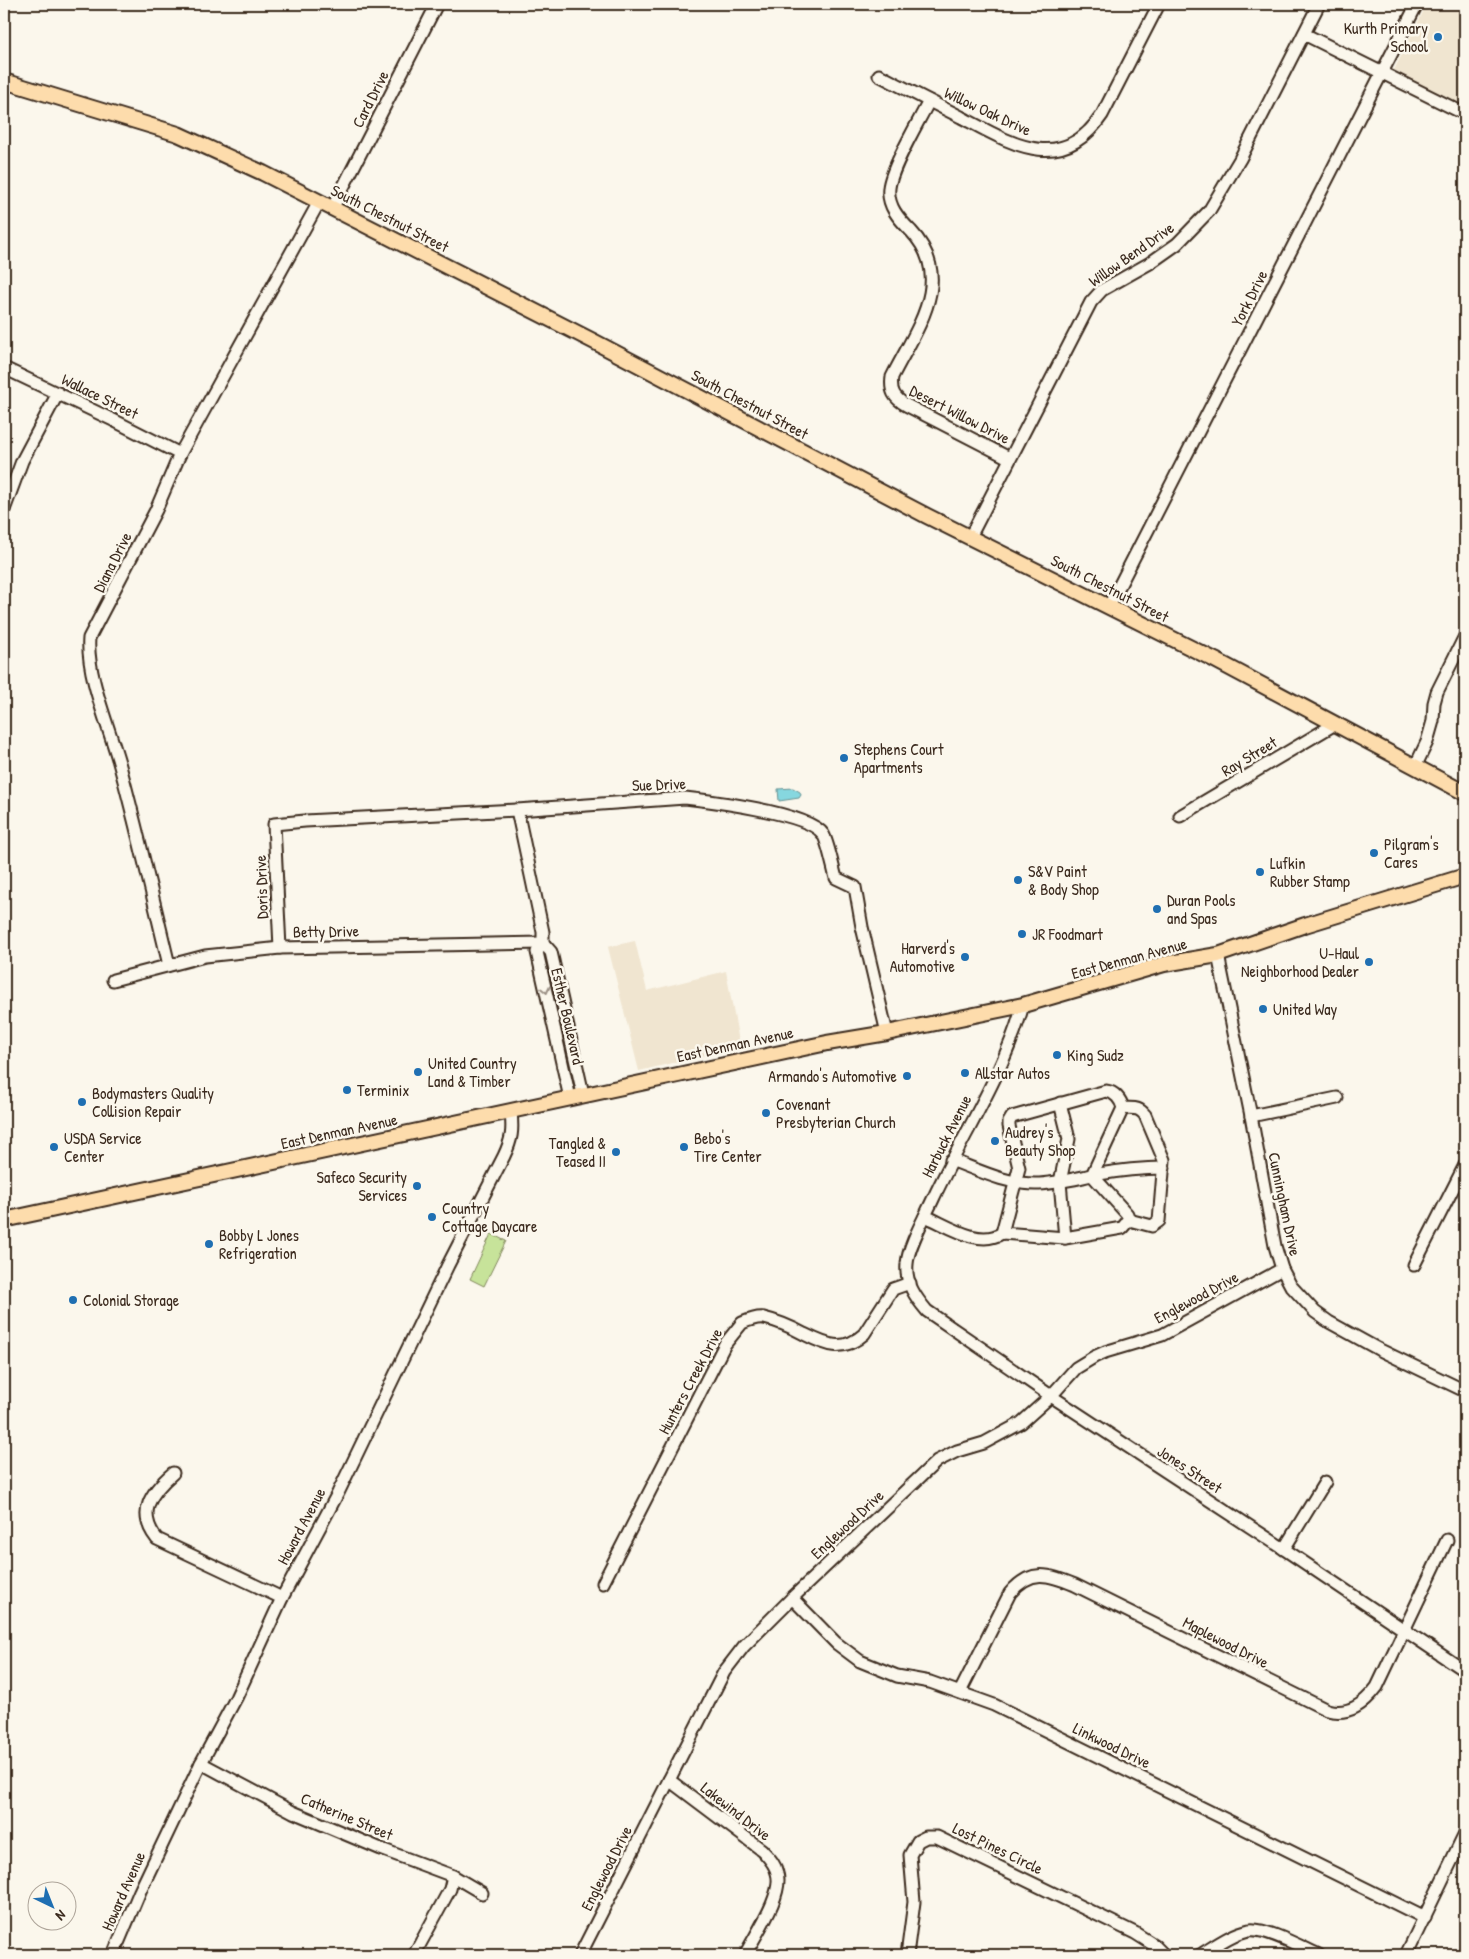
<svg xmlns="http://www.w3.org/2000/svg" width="1469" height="1959" font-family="'Patrick Hand',sans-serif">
  <rect width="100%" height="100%" fill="#fbf7ec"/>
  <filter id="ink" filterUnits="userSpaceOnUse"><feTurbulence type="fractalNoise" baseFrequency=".02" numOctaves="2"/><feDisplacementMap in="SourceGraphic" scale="10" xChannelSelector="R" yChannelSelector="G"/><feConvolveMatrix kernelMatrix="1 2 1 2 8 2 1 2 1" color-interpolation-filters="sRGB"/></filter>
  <g filter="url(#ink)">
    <g fill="#f0e5d0">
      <path d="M 1427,4 L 1465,4 L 1465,110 L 1394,70 Z"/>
      <path d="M 635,941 L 647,991 L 726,971 L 740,1047 L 639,1071 L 608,947 Z"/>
    </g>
    <path fill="#c7e39a" stroke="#81865c" d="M 491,1234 L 506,1241 L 484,1286 L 470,1279 Z"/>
    <path fill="#86d7df" stroke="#689292" d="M 793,788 L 800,792 L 801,795 L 799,798 L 779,801 L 778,789 Z"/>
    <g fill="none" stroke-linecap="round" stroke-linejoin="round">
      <defs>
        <g id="minor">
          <path d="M 1304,34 L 1465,114"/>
          <path d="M 879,75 C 906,89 933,103 961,117 C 1010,143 1061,176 1102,115 L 1159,4"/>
          <path d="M 929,101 C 919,121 891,168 889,188 C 887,206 899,219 911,231 C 956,279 916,329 892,377 C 890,391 894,398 906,405 L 1009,458"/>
          <path d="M 332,209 L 437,4"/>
          <path d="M 4,368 L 113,420 L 180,454"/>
          <path d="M 4,510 L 22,461 L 58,393"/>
          <path d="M 970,537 L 1091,302 L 1102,290 L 1150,263 L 1177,244 L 1209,211 L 1240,159 L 1319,4"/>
          <path d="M 1109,606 L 1417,4"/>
          <path d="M 1415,767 L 1427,742 L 1433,721 L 1434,703 L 1437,692 L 1465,636"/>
          <path d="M 517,810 L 543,932 L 543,943 L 537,952 L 570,1098"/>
          <path d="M 1180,816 L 1335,724"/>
          <path d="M 543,943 L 551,952 L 583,1094"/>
          <path d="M 280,948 L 274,824 L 305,821 L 517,810 L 685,798 C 711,801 809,813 823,834 C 828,842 833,868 836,878 L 855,887 L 862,927 L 887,1033"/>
          <path d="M 1218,955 L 1251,1116 L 1275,1246 L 1282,1269 L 1291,1286 L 1315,1312 L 1329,1322 L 1378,1349 L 1465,1391"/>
          <path d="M 169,965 C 153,899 138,832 120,766 C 110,729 86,675 89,638 L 156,510 L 180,454 L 319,202"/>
          <path d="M 113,980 L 205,956 L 280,948 L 543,943"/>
          <path d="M 1023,1005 C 1005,1071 963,1135 934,1197 C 926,1215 908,1246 907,1264 C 905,1283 916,1298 927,1311 L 1051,1396 L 1284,1549 L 1465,1671"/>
          <path d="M 1251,1116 L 1337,1098"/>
          <path d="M 951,1160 C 978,1170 1006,1184 1035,1184 C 1054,1184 1073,1179 1092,1175 C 1116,1171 1139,1168 1164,1168"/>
          <path d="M 1092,1175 L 1123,1108"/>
          <path d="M 1092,1175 L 1127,1214 L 1129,1220"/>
          <path d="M 925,1216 C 947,1225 979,1248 1002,1233 L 1019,1168 L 1009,1126 L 1009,1122 L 1012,1117 L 1106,1091 C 1115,1092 1121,1100 1123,1108 C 1133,1109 1138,1106 1145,1115 L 1164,1160 L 1159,1221 L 1152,1226 L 1129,1220"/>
          <path d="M 1002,1233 L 1065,1238 L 1060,1182 L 1069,1139 L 1060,1103"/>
          <path d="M 1065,1238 L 1122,1228 L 1129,1220"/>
          <path d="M 1414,1265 L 1465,1165"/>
          <path d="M 173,1473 C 151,1492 136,1513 157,1539 L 282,1598"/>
          <path d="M 1284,1549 L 1325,1482"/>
          <path d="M 603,1583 L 725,1344 L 742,1323 C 749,1320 757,1317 764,1318 C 777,1321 793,1328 804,1334 C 826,1345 843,1353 864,1334 L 893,1289 L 910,1283"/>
          <path d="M 792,1598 L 836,1643 L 860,1661 L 897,1676 L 930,1682 L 994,1705 L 1425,1918"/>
          <path d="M 960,1692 L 1010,1593 C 1031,1568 1048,1574 1075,1585 L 1327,1710 C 1349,1716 1364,1704 1377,1687 L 1447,1540"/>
          <path d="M 201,1763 L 293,1812 L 381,1849 L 453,1876 L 482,1893"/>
          <path d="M 669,1780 L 762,1850 C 768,1857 775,1863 777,1873 C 784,1894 755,1935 745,1955"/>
          <path d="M 113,1955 L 140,1891 L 201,1763 L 236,1698 L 282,1598 L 338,1493 L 448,1265 L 504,1156 C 512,1139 513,1131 511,1112"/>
          <path d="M 414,1955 L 450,1889 L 453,1876"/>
          <path d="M 580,1955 L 724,1672 L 744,1646 L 792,1598 L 937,1461 L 957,1451 L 984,1443 L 1021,1423 L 1051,1396 L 1076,1368 L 1094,1357 L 1105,1352 L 1162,1335 L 1282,1269"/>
          <path d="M 907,1955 L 914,1902 L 910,1855 L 918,1841 L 926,1837 L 937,1837 L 1135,1933 L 1154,1945 L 1164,1955"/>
          <path d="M 1200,1955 C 1215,1946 1231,1934 1249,1930 C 1265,1927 1303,1948 1319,1955"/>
          <path d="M 1406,1955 L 1465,1833"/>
        </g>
        <g id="major">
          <path d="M 4,81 L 178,134 L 263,173 L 593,341 L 927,516 L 1215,660 L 1465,793"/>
          <path d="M 4,1220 L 827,1043 L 887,1033 L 1023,1005 L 1164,964 L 1218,955 L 1305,925 L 1465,876"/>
        </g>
      </defs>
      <use href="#minor" stroke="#3b2a1e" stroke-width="15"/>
      <use href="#major" stroke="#3b2a1e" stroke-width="18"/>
      <use href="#minor" stroke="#fbf7ec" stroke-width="11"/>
      <use href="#major" stroke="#fddcac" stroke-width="14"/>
    </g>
    <defs><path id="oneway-chevron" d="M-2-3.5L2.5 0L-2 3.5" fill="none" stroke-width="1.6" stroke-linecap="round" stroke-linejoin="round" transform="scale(1.25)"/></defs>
    <use stroke="#9b9085" href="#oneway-chevron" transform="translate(546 990) rotate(77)"/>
  </g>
  <g fill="#1f6fb2" stroke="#fbf7ec" stroke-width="2">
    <circle cx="1438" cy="37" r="5"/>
    <circle cx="844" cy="758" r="5"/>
    <circle cx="1374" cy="853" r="5"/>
    <circle cx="1260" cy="872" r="5"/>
    <circle cx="1018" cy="880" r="5"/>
    <circle cx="1157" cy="909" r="5"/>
    <circle cx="1022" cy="934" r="5"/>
    <circle cx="965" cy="957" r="5"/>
    <circle cx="1369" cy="962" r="5"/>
    <circle cx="1263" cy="1009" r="5"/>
    <circle cx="1057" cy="1055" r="5"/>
    <circle cx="418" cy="1072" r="5"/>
    <circle cx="965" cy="1073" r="5"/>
    <circle cx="907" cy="1076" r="5"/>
    <circle cx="347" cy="1090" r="5"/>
    <circle cx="82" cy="1102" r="5"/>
    <circle cx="766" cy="1113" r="5"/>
    <circle cx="995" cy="1141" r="5"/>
    <circle cx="54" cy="1147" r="5"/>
    <circle cx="684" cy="1147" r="5"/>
    <circle cx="616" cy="1152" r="5"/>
    <circle cx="417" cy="1186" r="5"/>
    <circle cx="432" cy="1217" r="5"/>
    <circle cx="209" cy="1244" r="5"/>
    <circle cx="73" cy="1300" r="5"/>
  </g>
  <g text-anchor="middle" stroke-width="5" stroke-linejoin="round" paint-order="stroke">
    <g font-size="16" fill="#3b2a1e" stroke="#fbf7ec" text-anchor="start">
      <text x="1428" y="34" text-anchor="end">Kurth Primary<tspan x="1428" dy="18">School</tspan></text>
      <text x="854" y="755">Stephens Court<tspan x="854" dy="18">Apartments</tspan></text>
      <text x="1384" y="850">Pilgram's<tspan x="1384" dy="18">Cares</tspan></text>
      <text x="1270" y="869">Lufkin<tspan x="1270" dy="18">Rubber Stamp</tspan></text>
      <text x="1028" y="877">S&amp;V Paint<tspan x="1028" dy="18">&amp; Body Shop</tspan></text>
      <text x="1167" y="906">Duran Pools<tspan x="1167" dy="18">and Spas</tspan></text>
      <text x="1032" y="940">JR Foodmart</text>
      <text x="955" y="954" text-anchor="end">Harverd's<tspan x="955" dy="18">Automotive</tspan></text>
      <text x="1359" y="959" text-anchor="end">U-Haul<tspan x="1359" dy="18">Neighborhood Dealer</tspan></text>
      <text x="1273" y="1015">United Way</text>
      <text x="1067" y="1061">King Sudz</text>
      <text x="428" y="1069">United Country<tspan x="428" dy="18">Land &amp; Timber</tspan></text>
      <text x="975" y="1079">Allstar Autos</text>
      <text x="897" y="1082" text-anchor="end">Armando's Automotive</text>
      <text x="357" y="1096">Terminix</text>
      <text x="92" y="1099">Bodymasters Quality<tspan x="92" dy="18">Collision Repair</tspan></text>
      <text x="776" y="1110">Covenant<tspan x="776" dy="18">Presbyterian Church</tspan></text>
      <text x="1005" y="1138">Audrey's<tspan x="1005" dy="18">Beauty Shop</tspan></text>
      <text x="64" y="1144">USDA Service<tspan x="64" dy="18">Center</tspan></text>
      <text x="694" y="1144">Bebo's<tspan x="694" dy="18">Tire Center</tspan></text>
      <text x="606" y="1149" text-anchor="end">Tangled &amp;<tspan x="606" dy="18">Teased II</tspan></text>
      <text x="407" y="1183" text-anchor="end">Safeco Security<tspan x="407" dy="18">Services</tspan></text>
      <text x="442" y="1214">Country<tspan x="442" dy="18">Cottage Daycare</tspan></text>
      <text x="219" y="1241">Bobby L Jones<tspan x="219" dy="18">Refrigeration</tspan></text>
      <text x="83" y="1306">Colonial Storage</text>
    </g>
    <g font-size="16" fill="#3b2a1e" stroke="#fbf7ec">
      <text transform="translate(370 99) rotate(-63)" y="6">Card Drive</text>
      <text transform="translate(988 111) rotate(25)" y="6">Willow Oak Drive</text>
      <text transform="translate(390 218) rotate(27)" y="6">South Chestnut Street</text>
      <text transform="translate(1131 254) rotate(-35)" y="6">Willow Bend Drive</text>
      <text transform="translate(1249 298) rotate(-63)" y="6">York Drive</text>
      <text transform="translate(100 396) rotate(26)" y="6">Wallace Street</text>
      <text transform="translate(750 404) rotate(28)" y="6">South Chestnut Street</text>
      <text transform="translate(960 414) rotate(27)" y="6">Desert Willow Drive</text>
      <text transform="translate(112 562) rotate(-63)" y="6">Diana Drive</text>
      <text transform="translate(1110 588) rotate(27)" y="6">South Chestnut Street</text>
      <text transform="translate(1249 756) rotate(-31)" y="6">Ray Street</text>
      <text transform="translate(659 784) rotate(-2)" y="6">Sue Drive</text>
      <text transform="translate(261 887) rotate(-92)" y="6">Doris Drive</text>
      <text transform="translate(326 931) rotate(-1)" y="6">Betty Drive</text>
      <text transform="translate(1129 958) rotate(-15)" y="6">East Denman Avenue</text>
      <text transform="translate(568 1016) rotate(77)" y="6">Esther Boulevard</text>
      <text transform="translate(735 1044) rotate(-12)" y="6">East Denman Avenue</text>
      <text transform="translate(339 1131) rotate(-12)" y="6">East Denman Avenue</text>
      <text transform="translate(946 1136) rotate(-63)" y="6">Harbuck Avenue</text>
      <text transform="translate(1285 1204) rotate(78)" y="6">Cunningham Drive</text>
      <text transform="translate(1196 1297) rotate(-28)" y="6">Englewood Drive</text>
      <text transform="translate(690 1381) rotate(-62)" y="6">Hunters Creek Drive</text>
      <text transform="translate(1190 1469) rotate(33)" y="6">Jones Street</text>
      <text transform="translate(847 1524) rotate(-43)" y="6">Englewood Drive</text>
      <text transform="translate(301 1526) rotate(-62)" y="6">Howard Avenue</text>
      <text transform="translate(1226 1642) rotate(27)" y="6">Maplewood Drive</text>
      <text transform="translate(1112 1745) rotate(26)" y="6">Linkwood Drive</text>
      <text transform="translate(736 1811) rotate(38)" y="6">Lakewind Drive</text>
      <text transform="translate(347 1816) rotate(23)" y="6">Catherine Street</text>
      <text transform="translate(998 1848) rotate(26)" y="6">Lost Pines Circle</text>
      <text transform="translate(606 1868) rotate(-63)" y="6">Englewood Drive</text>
      <text transform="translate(123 1891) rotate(-66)" y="6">Howard Avenue</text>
    </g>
  </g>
  <rect width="1469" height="1959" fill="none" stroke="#fbf7ec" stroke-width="20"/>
  <rect x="10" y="10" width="1449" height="1939" fill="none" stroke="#3b2a1e" stroke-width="2" filter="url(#ink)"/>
  <g transform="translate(52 1906) rotate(137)"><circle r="24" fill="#fbf7ec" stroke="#aea59a"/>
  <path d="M0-4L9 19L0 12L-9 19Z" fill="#1f6fb2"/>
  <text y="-8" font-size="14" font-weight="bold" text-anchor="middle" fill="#3b2a1e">N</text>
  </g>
</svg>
